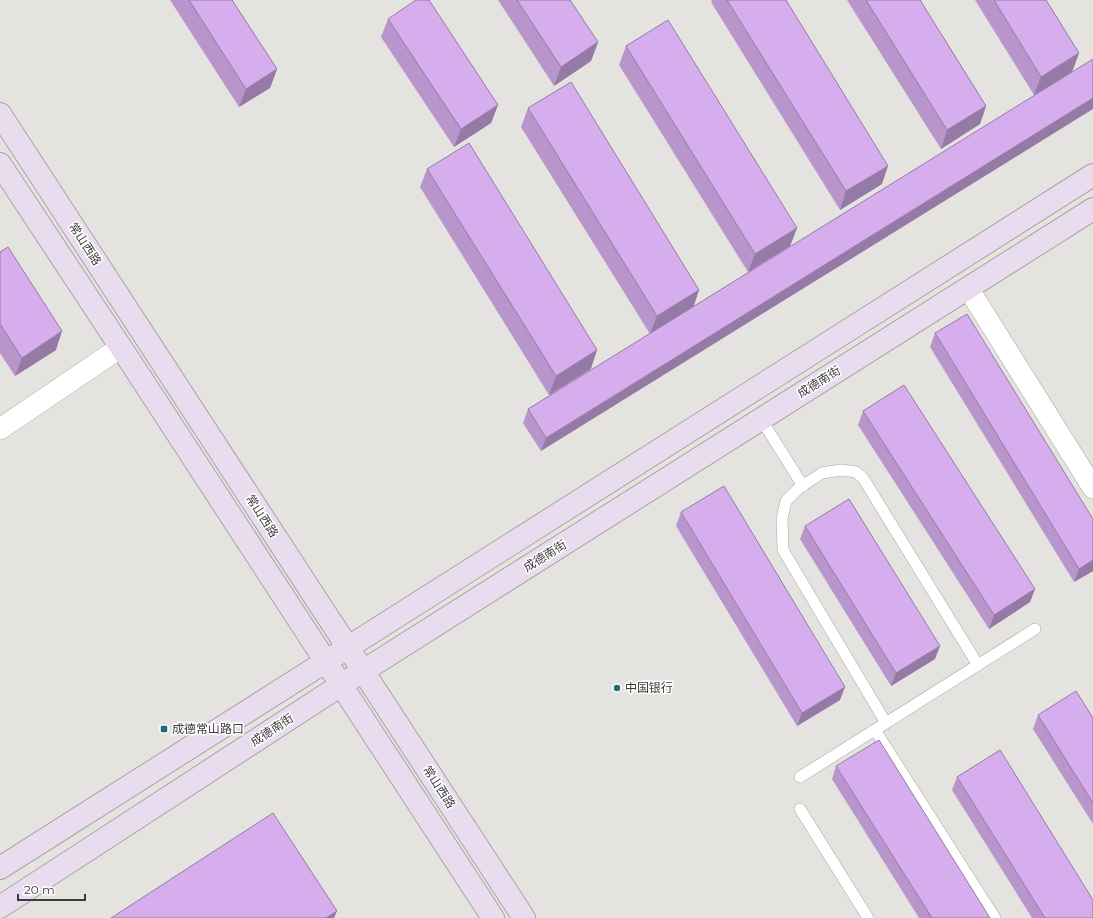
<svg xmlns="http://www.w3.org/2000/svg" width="1093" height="918" font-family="Montserrat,'Noto Sans SC',sans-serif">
  <rect width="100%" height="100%" fill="#e5e3df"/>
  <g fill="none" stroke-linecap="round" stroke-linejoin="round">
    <defs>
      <g id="lane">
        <path d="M 761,419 L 803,486"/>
        <path d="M 886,723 L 783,550 L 782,519 L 786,501 L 799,488 L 822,473 L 841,470 L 856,472 L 863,478 L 978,665"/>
        <path d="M 875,730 L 995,918"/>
        <path d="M 800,777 L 1035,629"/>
        <path d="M 800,809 L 868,918"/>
      </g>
      <g id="street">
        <path d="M 968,288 L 1093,488"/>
        <path d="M 0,429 L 121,347"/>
      </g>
      <g id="secondary">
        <path d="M 0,114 L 524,918"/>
        <path d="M 0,164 L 143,381 L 493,918"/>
        <path d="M 0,868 L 1093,175"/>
        <path d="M 0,907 L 341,685 L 1093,209"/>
      </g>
    </defs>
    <use href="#lane" stroke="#a7a5a2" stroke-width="12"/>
    <use href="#street" stroke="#a7a5a2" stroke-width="22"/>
    <use href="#secondary" stroke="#a7a5a2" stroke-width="24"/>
    <use href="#lane" stroke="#fff" stroke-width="11"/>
    <use href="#street" stroke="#fff" stroke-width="21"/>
    <use href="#secondary" stroke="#eadcef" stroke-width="22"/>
  </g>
  <g fill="#b896cc">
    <path d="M 170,0 L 232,0 L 277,69 L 270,88 L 239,107 Z"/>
    <path d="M 498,0 L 570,0 L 598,42 L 591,61 L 554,86 Z"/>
    <path d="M 712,0 L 786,0 L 882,184 L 840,210 L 711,2 Z"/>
    <path d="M 847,0 L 920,0 L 986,106 L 980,124 L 941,149 Z"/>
    <path d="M 975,0 L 1046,0 L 1079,53 L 1072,72 L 1034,95 Z"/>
    <path d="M 388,19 L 498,105 L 491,123 L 454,147 L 381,37 Z"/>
    <path d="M 626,46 L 797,228 L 790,246 L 748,272 L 619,65 Z"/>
    <path d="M 528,108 L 699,290 L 693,307 L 541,451 L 523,423 L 528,409 L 650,334 L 521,127 Z"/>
    <path d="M 427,169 L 591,369 L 549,395 L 420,187 Z"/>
    <path d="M 0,252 L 56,350 L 15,376 L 0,353 Z"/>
    <path d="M 935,333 L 1093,519 L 1093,571 L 1074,582 L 930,347 Z"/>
    <path d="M 863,411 L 1035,589 L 1030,602 L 989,629 L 858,425 Z"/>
    <path d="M 681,512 L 840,700 L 797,726 L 676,526 Z"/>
    <path d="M 805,526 L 935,659 L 891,686 L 800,539 Z"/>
    <path d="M 1038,715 L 1093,718 L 1093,824 L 1033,729 Z"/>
    <path d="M 836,766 L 990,918 L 919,918 L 832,779 Z"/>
    <path d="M 957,777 L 1093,918 L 1032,918 L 952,790 Z"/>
  </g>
  <g fill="#967aa6">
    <path d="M 598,42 L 591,61 L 554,86 L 561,67 Z"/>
    <path d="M 1079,53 L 1072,72 L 1034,95 L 1041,77 Z"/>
    <path d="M 277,69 L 270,88 L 239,107 L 246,89 Z"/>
    <path d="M 1093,98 L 1093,109 L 541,451 L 546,438 Z"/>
    <path d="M 498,105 L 491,123 L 454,147 L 461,129 Z"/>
    <path d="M 986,106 L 980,124 L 941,149 L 947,130 Z"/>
    <path d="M 888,166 L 882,184 L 840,210 L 846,191 Z"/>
    <path d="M 797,228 L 790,246 L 748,272 L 755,254 Z"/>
    <path d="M 699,290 L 693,308 L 650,334 L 657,316 Z"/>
    <path d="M 62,331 L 56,350 L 15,376 L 22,358 Z"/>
    <path d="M 597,350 L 591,369 L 549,395 L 556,376 Z"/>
    <path d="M 1093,560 L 1093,571 L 1074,582 L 1079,569 Z"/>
    <path d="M 1035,589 L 1030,602 L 989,629 L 994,615 Z"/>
    <path d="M 940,646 L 935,659 L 891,686 L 896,673 Z"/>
    <path d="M 845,687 L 840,700 L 797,726 L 802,713 Z"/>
    <path d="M 337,911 L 334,918 L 326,918 Z"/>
  </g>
  <g fill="#d6aeed" stroke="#967aa6">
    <path d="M 189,0 L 232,0 L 277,69 L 246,89 Z"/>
    <path d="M 416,0 L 429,0 L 498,105 L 461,129 L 388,19 Z"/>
    <path d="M 517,0 L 570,0 L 598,42 L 561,67 Z"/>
    <path d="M 727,0 L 786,0 L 888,166 L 846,191 Z"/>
    <path d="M 866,0 L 920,0 L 986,106 L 947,130 Z"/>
    <path d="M 994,0 L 1046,0 L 1079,53 L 1041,77 Z"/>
    <path d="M 668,20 L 797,228 L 755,254 L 626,46 Z"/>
    <path d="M 1093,59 L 1093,98 L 546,438 L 528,409 Z"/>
    <path d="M 571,82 L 699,290 L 657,316 L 528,108 Z"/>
    <path d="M 469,143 L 597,350 L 556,376 L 427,169 Z"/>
    <path d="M 8,247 L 62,331 L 22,358 L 0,324 L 0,252 Z"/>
    <path d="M 967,314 L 1093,519 L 1093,560 L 1079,569 L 935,333 Z"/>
    <path d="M 904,385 L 1035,589 L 994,615 L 863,411 Z"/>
    <path d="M 724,486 L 845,687 L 802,713 L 681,512 Z"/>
    <path d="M 849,499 L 940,646 L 896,673 L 805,526 Z"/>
    <path d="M 1076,691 L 1093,718 L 1093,803 L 1038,715 Z"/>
    <path d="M 879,740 L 990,918 L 932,918 L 836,766 Z"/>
    <path d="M 1000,750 L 1093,900 L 1093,918 L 1045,918 L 957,777 Z"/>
    <path d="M 273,813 L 337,911 L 326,918 L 111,918 Z"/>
  </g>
  <g fill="#206975" stroke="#fff" stroke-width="1.5">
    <circle cx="617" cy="688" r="4"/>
    <rect x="160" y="725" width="8" height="8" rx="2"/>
  </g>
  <g text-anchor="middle" stroke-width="3" stroke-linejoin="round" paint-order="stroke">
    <g font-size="12" fill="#3c3b3a" stroke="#fff">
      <text transform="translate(85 244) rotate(57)" y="4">常山西路</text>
      <text transform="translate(819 382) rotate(-32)" y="4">成德南街</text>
      <text transform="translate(262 516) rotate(57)" y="4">常山西路</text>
      <text transform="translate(545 556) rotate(-32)" y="4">成德南街</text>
      <text transform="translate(272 730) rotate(-33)" y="4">成德南街</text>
      <text transform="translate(439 787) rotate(57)" y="4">常山西路</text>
    </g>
    <g font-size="12" fill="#3c3b3a" stroke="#fff" text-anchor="start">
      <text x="625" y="692">中国银行</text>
      <text x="172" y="733">成德常山路口</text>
    </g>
  </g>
  <path d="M18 894v6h67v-6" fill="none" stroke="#3c3b3a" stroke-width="2"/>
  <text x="24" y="894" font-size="12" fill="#3c3b3a" stroke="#ffffff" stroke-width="3" paint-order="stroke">20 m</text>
</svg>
